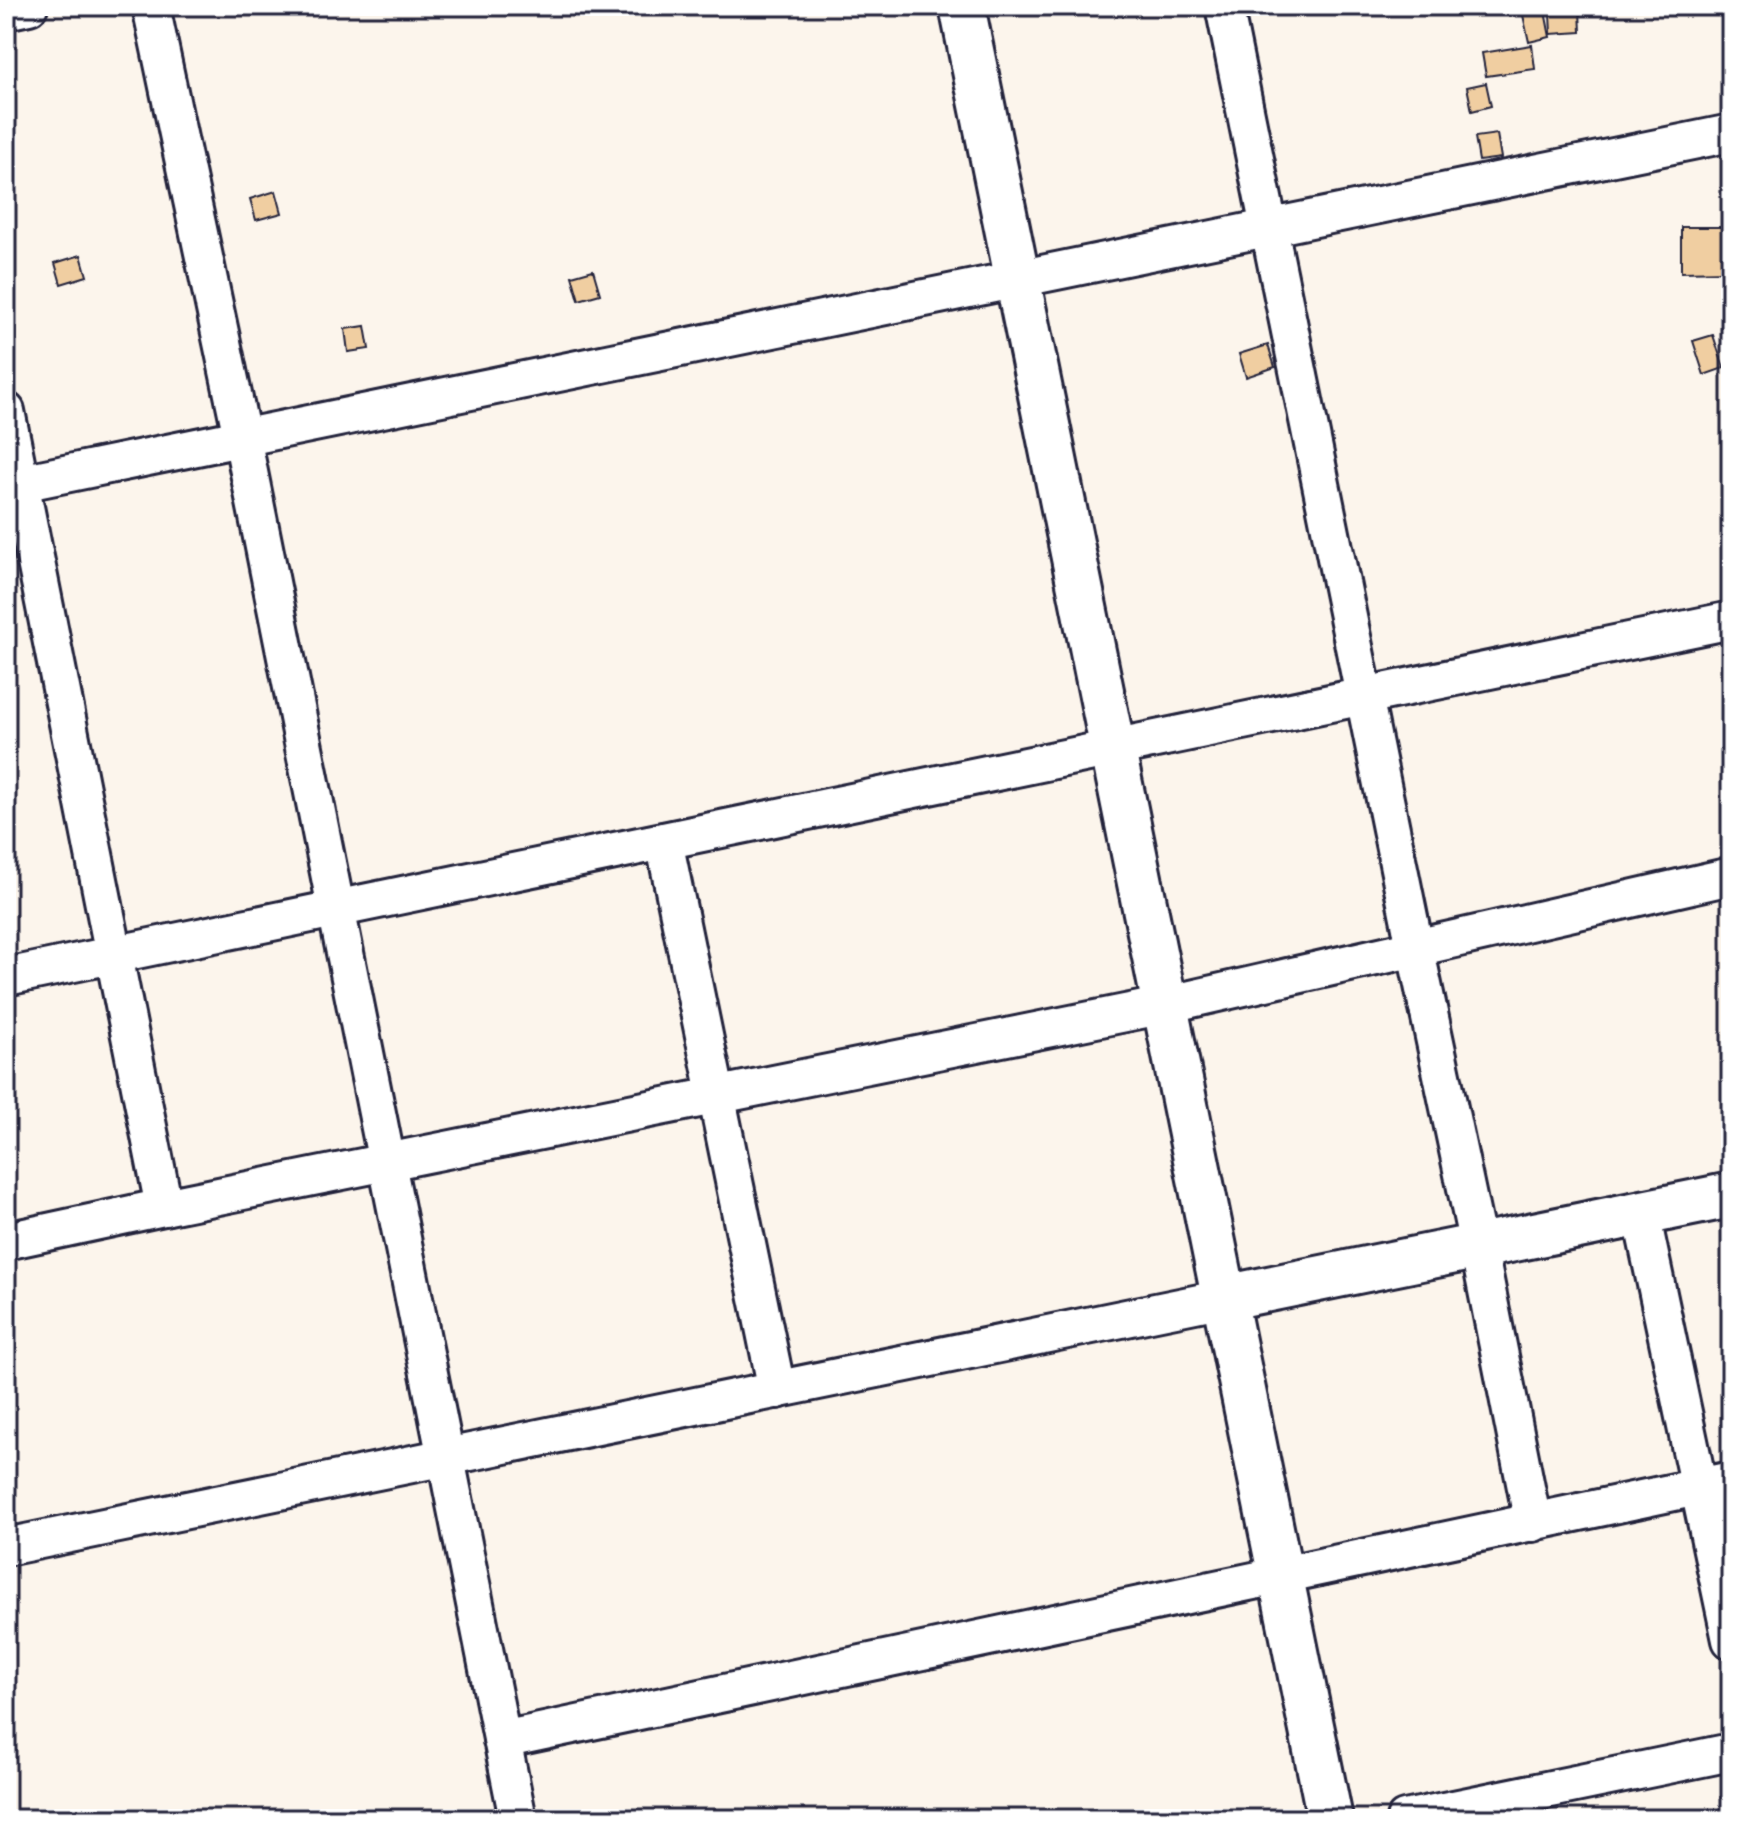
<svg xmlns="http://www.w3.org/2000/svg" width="1737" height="1825" font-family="'Architects Daughter',sans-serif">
  <rect width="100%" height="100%" fill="#fcf5ec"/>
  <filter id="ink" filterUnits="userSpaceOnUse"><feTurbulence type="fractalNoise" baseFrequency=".0125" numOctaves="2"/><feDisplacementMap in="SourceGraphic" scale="16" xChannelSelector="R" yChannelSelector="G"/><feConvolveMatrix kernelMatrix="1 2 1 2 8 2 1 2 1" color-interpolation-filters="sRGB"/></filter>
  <g filter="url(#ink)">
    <g fill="#f0cea1" stroke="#22223b" stroke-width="2">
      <path d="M 1521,6 L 1544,6 L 1550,37 L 1529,42 Z"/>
      <path d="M 1580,11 L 1581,32 L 1551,34 L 1550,14 Z"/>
      <path d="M 1532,45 L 1535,69 L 1486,76 L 1482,53 Z"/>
      <path d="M 1486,83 L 1491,106 L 1472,111 L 1467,87 Z"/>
      <path d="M 1497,134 L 1501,158 L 1479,161 L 1475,137 Z"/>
      <path d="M 276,191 L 282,213 L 256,220 L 250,199 Z"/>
      <path d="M 1681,227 L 1728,227 L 1729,271 L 1681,272 Z"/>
      <path d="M 81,255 L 87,276 L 61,284 L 55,263 Z"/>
      <path d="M 593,270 L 600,294 L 579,300 L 572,276 Z"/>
      <path d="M 365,326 L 369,349 L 348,352 L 345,329 Z"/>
      <path d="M 1713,335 L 1724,368 L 1704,375 L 1693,341 Z"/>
      <path d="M 1268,345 L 1275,367 L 1246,377 L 1239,354 Z"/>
    </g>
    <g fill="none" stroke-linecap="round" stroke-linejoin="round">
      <defs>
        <g id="street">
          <path d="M 151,6 L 242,437 L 518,1819"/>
          <path d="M 1224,6 L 1415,947 L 1478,1245 L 1533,1523"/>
          <path d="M 6,11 L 29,6"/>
          <path d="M 6,411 L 164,1207"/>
          <path d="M 6,486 L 1731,133"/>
          <path d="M 664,841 L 777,1390"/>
          <path d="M 6,977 L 1731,620"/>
          <path d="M 1641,1213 L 1731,1640"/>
          <path d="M 6,1241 L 164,1207 L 1165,1005 L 1731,876"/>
          <path d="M 6,1547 L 1224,1298"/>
          <path d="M 502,1740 L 1731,1480"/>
          <path d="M 1405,1819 L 1731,1752"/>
        </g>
        <g id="secondary">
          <path d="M 962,6 L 1330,1819"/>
          <path d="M 1224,1298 L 1731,1195"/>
        </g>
      </defs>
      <use href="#street" stroke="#22223b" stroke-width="42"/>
      <use href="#secondary" stroke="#22223b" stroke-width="50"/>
      <use href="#street" stroke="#fff" stroke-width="36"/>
      <use href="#secondary" stroke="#fff" stroke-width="44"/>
    </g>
  </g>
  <rect width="1737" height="1825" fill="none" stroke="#fff" stroke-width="32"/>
  <rect x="16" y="16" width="1705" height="1793" fill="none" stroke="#22223b" stroke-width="3" filter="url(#ink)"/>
</svg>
